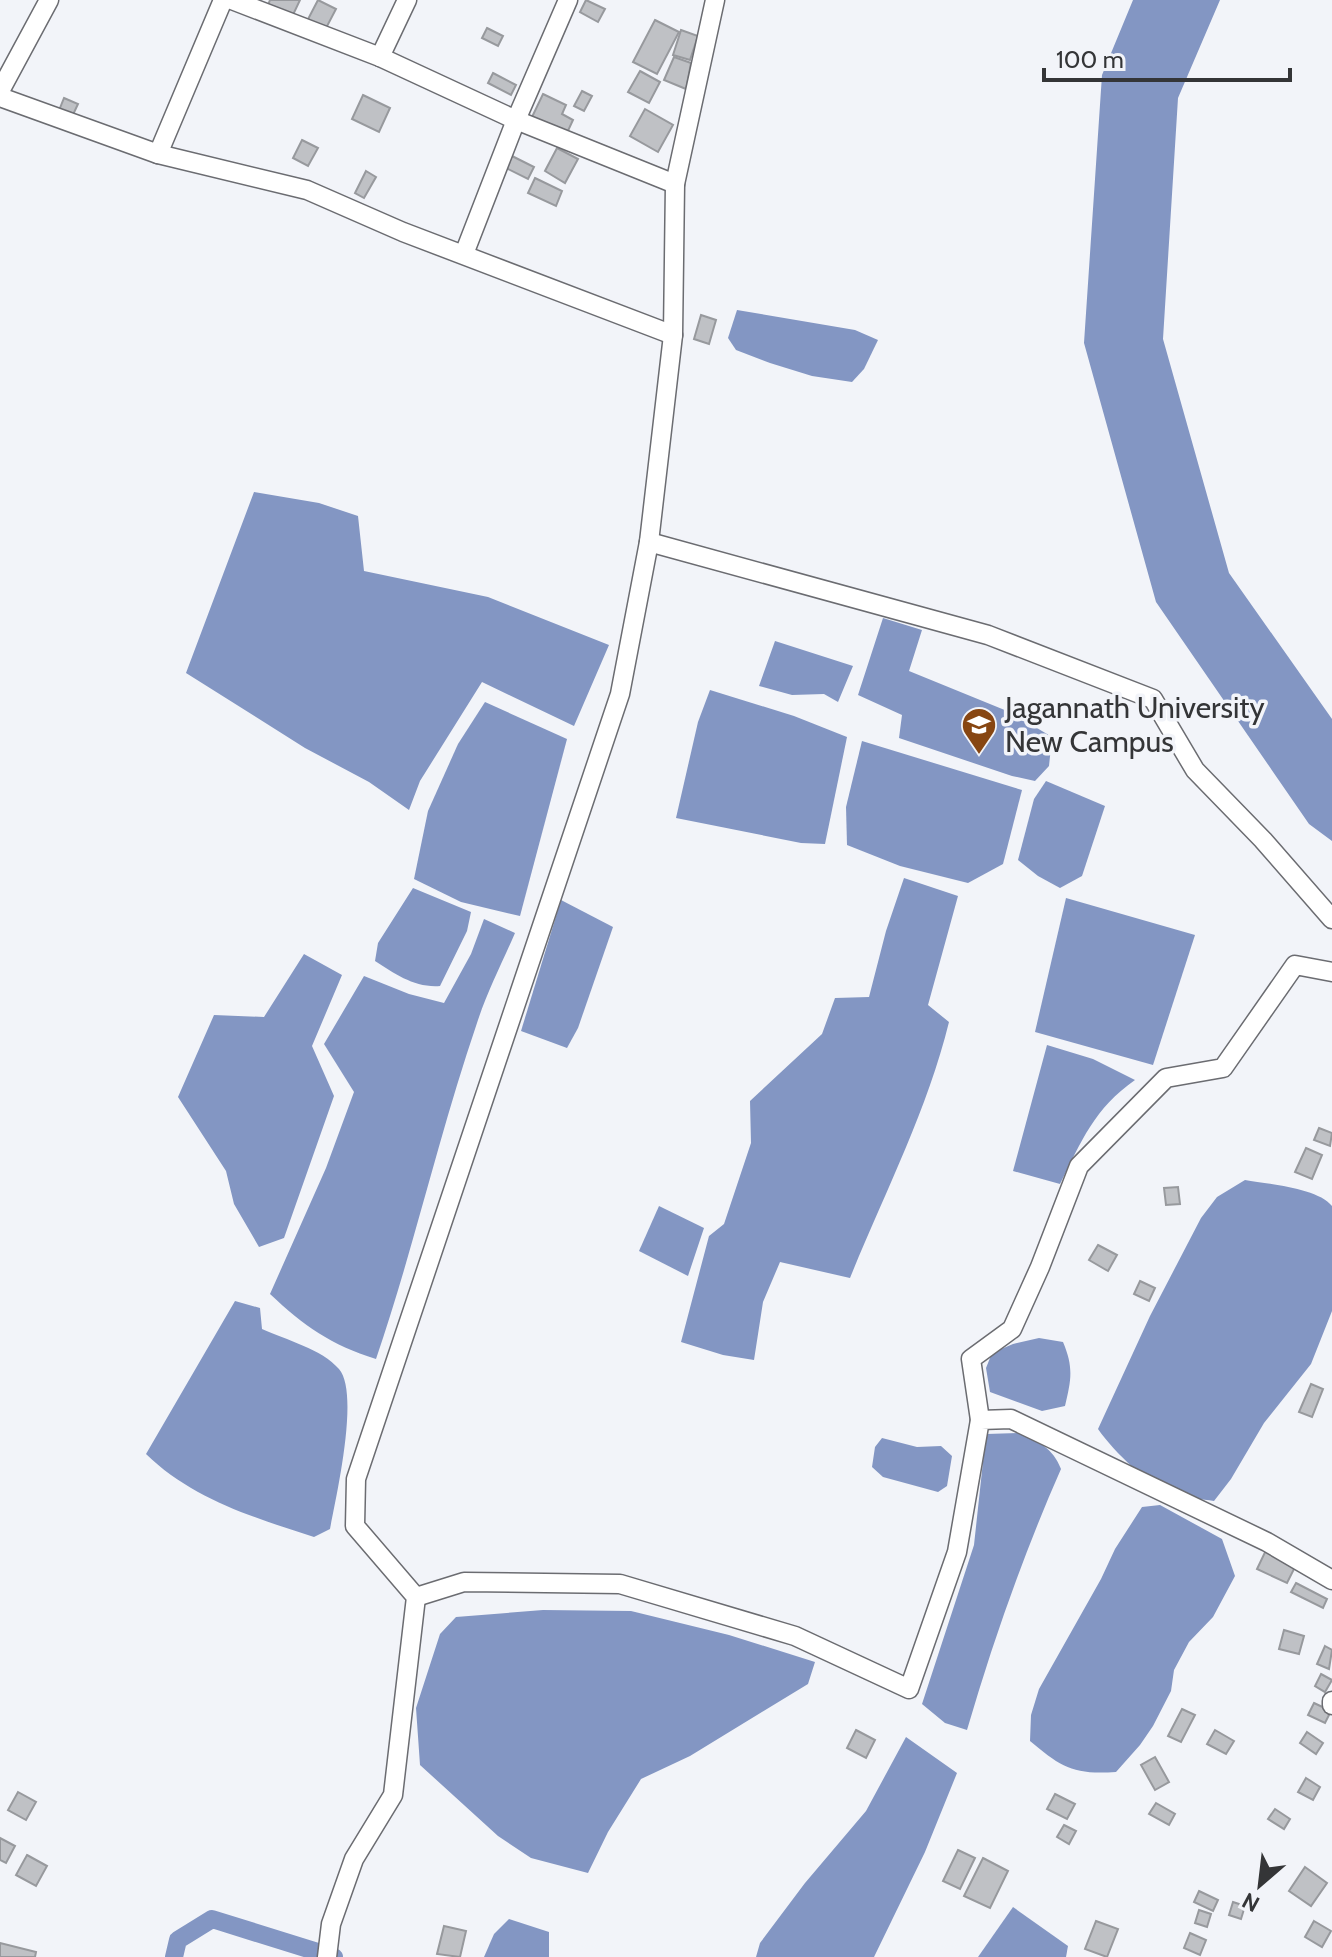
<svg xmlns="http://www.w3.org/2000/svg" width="1332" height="1957" font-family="Cabin,sans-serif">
  <rect width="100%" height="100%" fill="#f2f4f9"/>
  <g fill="#8396c3">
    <path d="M 1133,0 L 1220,0 L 1178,98 L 1163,339 L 1229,573 L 1332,719 L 1332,841 L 1309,824 L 1156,602 L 1084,343 L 1102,75 Z"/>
    <path d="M 737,310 L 855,330 L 878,340 L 864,369 L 852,382 L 812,376 L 770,363 L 736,350 L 728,338 Z"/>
    <path d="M 254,492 L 319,503 L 358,516 L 364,571 L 488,597 L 609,645 L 574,726 L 482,682 L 420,781 L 409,810 L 369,782 L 305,748 L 186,673 Z"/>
    <path d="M 883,618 L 922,630 L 909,671 L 1012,713 L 1052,737 L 1049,766 L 1035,781 L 1012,776 L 899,738 L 902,715 L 858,695 Z"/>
    <path d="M 775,641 L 853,666 L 838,702 L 824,694 L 792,695 L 759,686 Z"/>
    <path d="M 710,690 L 794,716 L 847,737 L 825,844 L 801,843 L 676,818 L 698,722 Z"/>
    <path d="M 485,702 L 567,739 L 520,916 L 461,902 L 414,879 L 428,811 L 458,744 Z"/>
    <path d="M 862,741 L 1022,790 L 1003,864 L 968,883 L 900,866 L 847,845 L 846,807 Z"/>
    <path d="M 1046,781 L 1105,806 L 1082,876 L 1060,888 L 1038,876 L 1018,860 L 1034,799 Z"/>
    <path d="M 904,878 L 958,896 L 928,1005 L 949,1022 C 927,1111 885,1192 850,1278 L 780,1262 L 763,1302 L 754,1360 L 723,1355 L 681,1342 L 709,1236 L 724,1224 L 751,1143 L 750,1101 L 822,1034 L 835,998 L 869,997 L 886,931 Z"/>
    <path d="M 413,888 L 471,912 L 467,931 L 440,986 C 415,988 395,974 375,961 L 378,943 Z"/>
    <path d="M 1066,898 L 1195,935 L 1153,1065 L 1035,1032 Z"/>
    <path d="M 561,900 L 613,927 L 578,1028 L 567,1048 L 521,1031 Z"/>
    <path d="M 484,919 L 515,933 C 502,963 487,992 477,1023 C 439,1134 414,1248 376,1359 C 331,1345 304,1326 270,1294 L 326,1168 L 354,1092 L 324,1044 L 364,976 L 409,994 L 444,1003 L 471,954 Z"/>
    <path d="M 304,954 L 342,975 L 312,1046 L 334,1096 L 284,1238 L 259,1247 L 234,1204 L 226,1171 L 178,1097 L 214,1015 L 264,1017 Z"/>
    <path d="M 1047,1045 L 1093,1059 L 1135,1080 C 1094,1109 1082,1140 1060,1184 L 1013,1171 Z"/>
    <path d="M 1245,1180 C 1268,1184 1318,1188 1332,1206 L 1332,1311 L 1311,1364 L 1264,1423 L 1231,1479 L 1214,1501 C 1202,1499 1188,1498 1176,1494 C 1149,1486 1114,1452 1098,1429 L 1150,1316 L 1201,1218 L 1217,1197 Z"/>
    <path d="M 659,1206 L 704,1228 L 688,1276 L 639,1251 Z"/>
    <path d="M 235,1301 L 260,1308 L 262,1329 C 286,1340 322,1349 339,1369 C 360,1393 336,1497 330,1529 L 314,1537 C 255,1518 192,1499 146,1454 Z"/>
    <path d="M 1039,1338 L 1063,1342 C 1074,1368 1071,1380 1065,1406 L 1042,1411 L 990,1392 L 986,1368 L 992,1353 L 1013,1344 Z"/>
    <path d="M 1019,1433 C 1039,1442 1053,1448 1061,1469 C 1024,1553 993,1641 967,1730 L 945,1723 L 922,1704 L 974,1545 L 986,1434 Z"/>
    <path d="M 882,1438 L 917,1447 L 941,1446 L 952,1456 L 947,1486 L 938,1492 L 883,1477 L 872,1467 L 875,1447 Z"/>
    <path d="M 1160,1505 L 1222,1539 L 1235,1576 L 1213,1617 L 1189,1642 L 1174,1670 L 1171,1691 L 1153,1726 L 1140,1745 L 1116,1772 C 1073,1775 1061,1767 1030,1741 L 1031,1715 L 1039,1689 L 1101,1579 L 1115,1549 L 1142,1507 Z"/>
    <path d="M 543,1610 L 631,1611 L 729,1635 L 815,1662 L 808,1684 L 690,1756 L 641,1779 L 608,1832 L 588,1873 L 531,1858 L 498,1836 L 420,1765 L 416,1708 L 440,1634 L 456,1617 Z"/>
    <path d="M 906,1737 L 957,1773 L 925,1852 L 874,1957 L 756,1957 L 760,1943 L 805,1883 L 866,1811 Z"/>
    <path d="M 1013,1907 L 1068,1946 L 1066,1957 L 978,1957 Z"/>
    <path d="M 509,1919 L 549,1932 L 549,1957 L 484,1957 L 494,1934 Z"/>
  </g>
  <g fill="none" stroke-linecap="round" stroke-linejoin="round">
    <path stroke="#8396c3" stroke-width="18" d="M 174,1957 L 178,1940 L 212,1919 L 334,1957"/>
  </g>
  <g fill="#bfc1c5" stroke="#97999d" stroke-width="2">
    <path d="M 270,0 L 300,0 L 292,17 L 268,5 Z"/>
    <path d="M 318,0 L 336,9 L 324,32 L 306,23 Z"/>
    <path d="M 586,0 L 605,9 L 598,22 L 580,12 Z"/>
    <path d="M 655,20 L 679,32 L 657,74 L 633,62 Z"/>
    <path d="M 487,28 L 503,36 L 498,46 L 482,38 Z"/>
    <path d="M 681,30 L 698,36 L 690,60 L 673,55 Z"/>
    <path d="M 674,57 L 691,63 L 686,89 L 664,80 Z"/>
    <path d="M 640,71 L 660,82 L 649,103 L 628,92 Z"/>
    <path d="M 493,73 L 516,85 L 511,95 L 488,83 Z"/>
    <path d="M 582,91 L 592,96 L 584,111 L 574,106 Z"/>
    <path d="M 543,94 L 566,105 L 562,114 L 573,120 L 567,133 L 532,117 Z"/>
    <path d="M 363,95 L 390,108 L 379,132 L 352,119 Z"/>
    <path d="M 64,98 L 78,104 L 71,119 L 58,113 Z"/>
    <path d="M 645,109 L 673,125 L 658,152 L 630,136 Z"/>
    <path d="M 302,140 L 318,148 L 308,166 L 293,158 Z"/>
    <path d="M 557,148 L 578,159 L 565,183 L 545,171 Z"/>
    <path d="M 512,156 L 534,167 L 528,179 L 506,168 Z"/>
    <path d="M 366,171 L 376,177 L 364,198 L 355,193 Z"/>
    <path d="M 535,178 L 562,191 L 556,206 L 528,193 Z"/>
    <path d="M 701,315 L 716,320 L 709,344 L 694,339 Z"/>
    <path d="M 1319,1128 L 1332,1133 L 1330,1146 L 1314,1140 Z"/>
    <path d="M 1306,1148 L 1322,1155 L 1312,1179 L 1295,1172 Z"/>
    <path d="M 1178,1187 L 1180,1204 L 1166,1205 L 1164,1188 Z"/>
    <path d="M 1098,1245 L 1117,1255 L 1108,1271 L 1089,1260 Z"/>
    <path d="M 1140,1281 L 1155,1288 L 1149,1301 L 1134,1294 Z"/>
    <path d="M 1311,1384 L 1323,1389 L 1312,1417 L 1299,1412 Z"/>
    <path d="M 1267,1548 L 1297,1563 L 1287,1583 L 1257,1569 Z"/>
    <path d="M 1296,1583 L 1327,1599 L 1323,1608 L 1291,1592 Z"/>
    <path d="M 1284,1630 L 1304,1636 L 1299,1654 L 1279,1649 Z"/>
    <path d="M 1325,1646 L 1332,1650 L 1329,1669 L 1317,1664 Z"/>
    <path d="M 1321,1674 L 1332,1680 L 1325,1692 L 1315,1686 Z"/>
    <path d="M 1314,1703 L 1331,1711 L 1325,1723 L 1308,1715 Z"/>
    <path d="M 1182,1709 L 1195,1715 L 1181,1742 L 1168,1736 Z"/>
    <path d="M 856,1730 L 875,1740 L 866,1758 L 847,1748 Z"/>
    <path d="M 1215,1730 L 1234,1741 L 1226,1754 L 1207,1744 Z"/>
    <path d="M 1307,1732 L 1323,1743 L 1316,1754 L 1300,1743 Z"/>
    <path d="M 1155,1757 L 1169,1782 L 1155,1790 L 1141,1765 Z"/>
    <path d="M 1306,1778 L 1320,1787 L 1313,1800 L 1298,1792 Z"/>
    <path d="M 18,1792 L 36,1802 L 26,1820 L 8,1810 Z"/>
    <path d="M 1055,1794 L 1075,1804 L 1067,1819 L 1047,1809 Z"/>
    <path d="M 1156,1803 L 1175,1814 L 1169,1825 L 1149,1814 Z"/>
    <path d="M 1275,1809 L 1290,1819 L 1284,1829 L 1268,1819 Z"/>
    <path d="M 1064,1825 L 1076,1831 L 1069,1844 L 1057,1837 Z"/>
    <path d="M 0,1838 L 15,1846 L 6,1863 L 0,1860 Z"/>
    <path d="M 958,1850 L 975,1858 L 960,1889 L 943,1881 Z"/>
    <path d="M 27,1855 L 47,1866 L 36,1886 L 16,1875 Z"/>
    <path d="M 983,1858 L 1008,1871 L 990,1908 L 964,1896 Z"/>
    <path d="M 1305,1867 L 1327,1883 L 1311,1906 L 1289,1891 Z"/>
    <path d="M 1199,1891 L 1218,1900 L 1213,1911 L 1194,1902 Z"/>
    <path d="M 1233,1902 L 1245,1906 L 1241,1919 L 1229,1915 Z"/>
    <path d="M 1199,1910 L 1211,1914 L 1207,1927 L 1195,1923 Z"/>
    <path d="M 1096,1921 L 1118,1929 L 1107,1957 L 1085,1949 Z"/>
    <path d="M 1314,1921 L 1331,1931 L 1322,1947 L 1305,1937 Z"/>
    <path d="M 444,1926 L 466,1931 L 460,1957 L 437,1954 Z"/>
    <path d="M 1190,1933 L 1206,1940 L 1200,1955 L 1184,1948 Z"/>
    <path d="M 0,1943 L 36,1952 L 35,1957 L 0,1957 Z"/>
  </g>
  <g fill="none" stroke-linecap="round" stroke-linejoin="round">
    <defs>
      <g id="street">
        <path d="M 232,0 L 380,57 L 516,120 L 675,184"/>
        <path d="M 380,57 L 407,0"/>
        <path d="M 0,91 L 49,0"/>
        <path d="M 0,97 L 158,154 L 223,0"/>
        <path d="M 158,154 L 307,190 L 403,232 L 673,335"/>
        <path d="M 464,254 L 516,120 L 568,0"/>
        <path d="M 649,542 L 988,635 L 1153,699 L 1195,770 L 1263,840 L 1332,919"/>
        <path d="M 980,1420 L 971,1359 L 1012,1329 L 1040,1267 L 1079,1166 L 1166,1078 L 1223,1068 L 1295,965 L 1332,972"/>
        <path d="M 416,1597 L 464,1582 L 620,1584 L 795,1636 L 909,1689 L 957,1552 L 980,1420 L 1011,1419 L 1267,1542 L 1332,1580"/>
        <path d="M 1332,1701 L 1332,1705"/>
        <path d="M 327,1957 L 331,1924 L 354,1859 L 393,1795 L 416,1597 L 355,1526 L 356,1479 L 620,694 L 649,542 L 673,335 L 675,184 L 715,0"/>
      </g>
    </defs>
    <use href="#street" stroke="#6b6c71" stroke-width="21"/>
    <use href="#street" stroke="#fff" stroke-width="18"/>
  </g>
  <defs>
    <symbol id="university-pin" viewBox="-11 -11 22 30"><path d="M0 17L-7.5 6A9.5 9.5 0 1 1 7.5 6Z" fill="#874612" stroke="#f2f4f9"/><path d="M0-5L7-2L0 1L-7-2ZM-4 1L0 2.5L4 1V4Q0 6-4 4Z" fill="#fff"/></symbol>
  </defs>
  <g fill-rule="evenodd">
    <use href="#university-pin" x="959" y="705" width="40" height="54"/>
  </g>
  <g text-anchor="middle" stroke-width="7" stroke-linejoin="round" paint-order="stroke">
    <g font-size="30" fill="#343537" stroke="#f2f4f9" text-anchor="start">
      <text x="1005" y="718">Jagannath University<tspan x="1005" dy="34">New Campus</tspan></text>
    </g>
  </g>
  <g transform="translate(1260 1885) rotate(208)" stroke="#f2f4f9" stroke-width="6" paint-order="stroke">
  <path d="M0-6L14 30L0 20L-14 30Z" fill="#343537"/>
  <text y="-12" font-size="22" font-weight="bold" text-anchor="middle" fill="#343537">N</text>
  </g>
  <path d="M1044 68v12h246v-12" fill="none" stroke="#343537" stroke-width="4"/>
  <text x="1056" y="68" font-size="24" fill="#343537" stroke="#f2f4f9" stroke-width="6" paint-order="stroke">100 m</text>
</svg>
